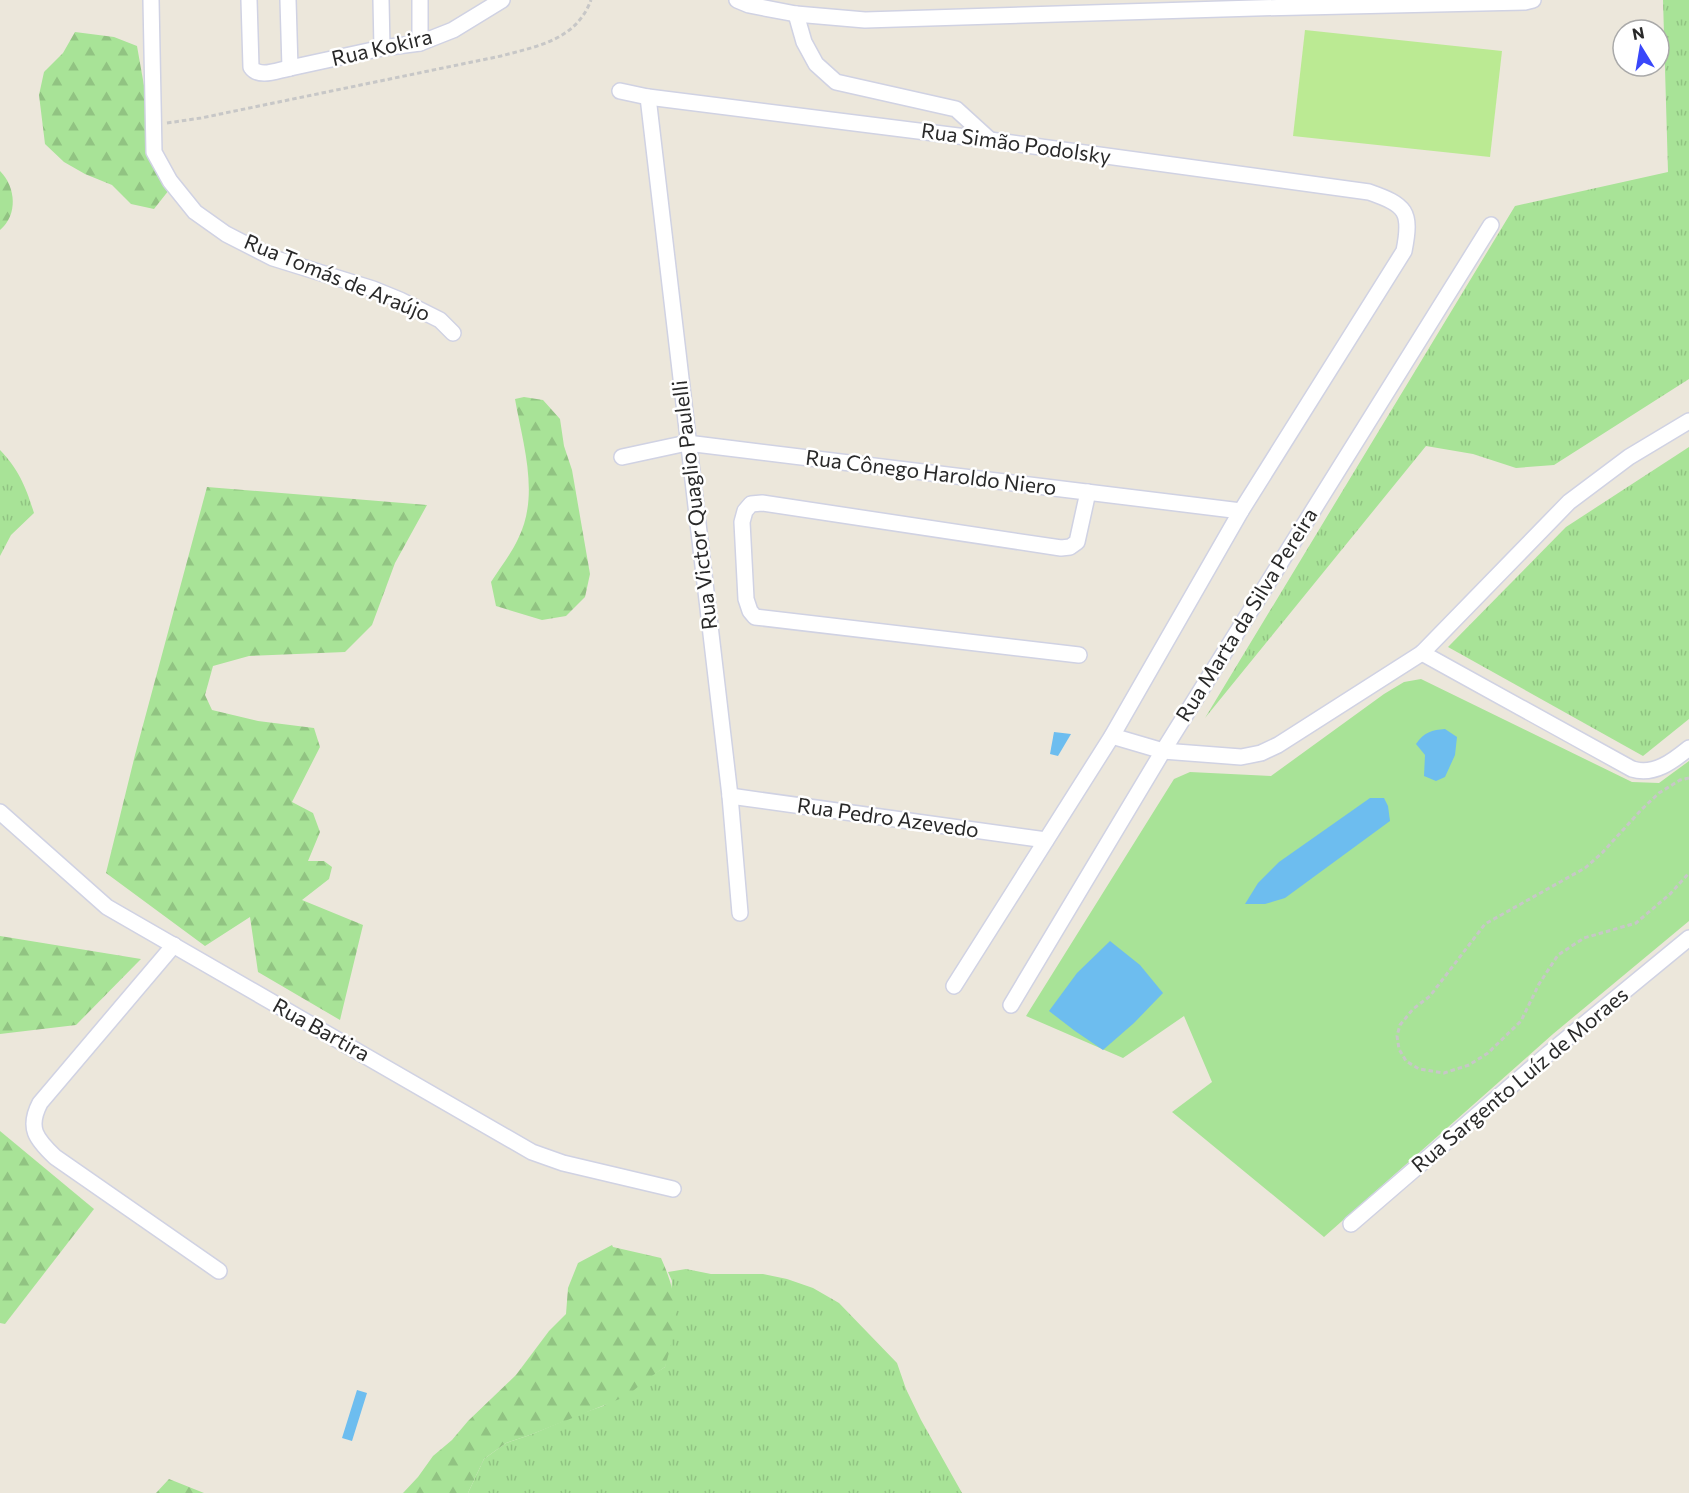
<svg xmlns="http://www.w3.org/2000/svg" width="1689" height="1493" font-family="Commissioner,sans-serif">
  <defs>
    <pattern id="grass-tufts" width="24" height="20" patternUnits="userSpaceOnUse" patternTransform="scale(1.5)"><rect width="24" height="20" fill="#a8e397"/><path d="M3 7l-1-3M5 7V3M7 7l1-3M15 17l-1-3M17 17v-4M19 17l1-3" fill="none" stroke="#91c382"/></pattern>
    <pattern id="forest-firs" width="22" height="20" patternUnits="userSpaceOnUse" patternTransform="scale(1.5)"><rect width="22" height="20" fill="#a8e397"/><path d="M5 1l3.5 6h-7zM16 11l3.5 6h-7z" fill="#91c382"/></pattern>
  </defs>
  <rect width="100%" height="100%" fill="#ece7db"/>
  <g fill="url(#grass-tufts)">
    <path d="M 1663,0 L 1689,0 L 1689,379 L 1554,465 L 1516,468 L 1473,454 L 1426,446 L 1205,718 L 1515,206 L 1668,172 Z"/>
    <path d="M 1689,447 L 1689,719 L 1643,756 L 1448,647 L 1566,527 Z"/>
    <path d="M 0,450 C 19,470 26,487 34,513 L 11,535 L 0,556 Z"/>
    <path d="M 686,1269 L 711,1274 L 763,1274 L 787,1279 L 813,1288 L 839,1303 L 897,1363 L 906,1389 L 921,1420 L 962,1493 L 468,1493 L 484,1459 L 506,1443 L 530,1435 L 580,1414 L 603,1406 L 665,1367 L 672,1281 L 668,1272 Z"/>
  </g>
  <g fill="url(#forest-firs)">
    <path d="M 75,32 L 114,37 L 137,46 L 146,97 L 169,190 L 154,209 L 131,204 L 112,185 L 85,174 L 64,162 L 45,144 L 39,95 L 44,72 L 63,53 Z"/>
    <path d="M 0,171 C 16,187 18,215 0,230 Z"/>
    <path d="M 524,397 L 543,400 L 560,419 L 564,446 L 572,470 L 590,574 L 585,597 L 566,616 L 542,620 L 496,606 L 491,582 C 500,568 511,554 518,539 C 540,495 523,445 515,399 Z"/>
    <path d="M 207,487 L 427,505 L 395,563 L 372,625 L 345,652 L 249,656 L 213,666 L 205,695 L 212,710 L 258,721 L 314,728 L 320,747 L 292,802 L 313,813 L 320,832 L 308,861 L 324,861 L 332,867 L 329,879 L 302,900 L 363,925 L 340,1020 L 258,972 L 250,917 L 205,946 L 106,873 L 135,755 Z"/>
    <path d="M 0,936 L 141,959 L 76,1025 L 0,1034 Z"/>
    <path d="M 0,1131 L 94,1209 L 5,1324 L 0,1323 Z"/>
    <path d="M 612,1245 L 613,1247 L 661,1258 C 680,1300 678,1323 665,1367 L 646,1380 L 627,1396 L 530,1435 L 506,1443 L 484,1459 L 468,1493 L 403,1493 L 418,1477 L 433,1456 L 452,1440 L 468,1421 L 516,1375 L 549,1331 L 566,1314 L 568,1288 L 578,1263 Z"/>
    <path d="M 169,1479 L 204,1493 L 156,1493 Z"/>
  </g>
  <path fill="#a8e397" d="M 1421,679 L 1632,782 L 1659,783 L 1689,761 L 1689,921 L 1553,1034 L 1324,1237 L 1172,1112 L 1212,1082 L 1184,1016 L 1123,1058 L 1026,1016 L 1174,779 L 1190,772 L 1271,776 L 1384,694 L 1404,682 Z"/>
  <path fill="#bbea93" d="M 1305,30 L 1502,51 L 1490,157 L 1293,136 Z"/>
  <g fill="#6dbdef">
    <path d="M 1445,729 L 1457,737 L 1455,755 L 1445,777 L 1436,781 L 1424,776 L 1425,755 L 1416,744 C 1424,732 1432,730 1445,729 Z"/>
    <path d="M 1054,732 L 1071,734 L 1058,756 L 1050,754 Z"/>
    <path d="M 1370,798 L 1384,798 L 1388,806 L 1390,821 L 1285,898 L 1265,904 L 1245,904 L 1258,883 L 1279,862 Z"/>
    <path d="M 1110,941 L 1140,965 L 1163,993 L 1134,1023 L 1103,1050 L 1075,1031 L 1049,1011 L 1077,973 Z"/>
    <path d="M 357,1390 L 367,1393 L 352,1441 L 342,1438 Z"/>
  </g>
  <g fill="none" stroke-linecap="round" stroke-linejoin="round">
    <defs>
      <g id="minor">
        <path d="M 151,0 L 154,152 L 170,181 L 195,212 L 226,234 L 273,258 L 373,289 L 400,300 L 440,320 L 453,333"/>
        <path d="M 249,0 L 251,67 C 259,79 278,70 290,68"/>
        <path d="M 288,0 L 290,68 L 382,48 L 420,43 L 453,30 L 502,0"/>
        <path d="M 381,0 L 382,48"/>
        <path d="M 420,0 L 420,43"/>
        <path d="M 737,0 L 749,5 L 796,14 L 865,20 L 1255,8 L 1525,2 L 1533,0"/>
        <path d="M 796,14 L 804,42 L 816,64 L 836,82 L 956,109 L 990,140"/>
        <path d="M 620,91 L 648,97 L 990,140 L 1369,192 C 1406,205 1412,211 1404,251 L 1241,511 L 1112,736 L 954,986"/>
        <path d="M 648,97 L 730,796 L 740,913"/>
        <path d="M 622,457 L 687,443 L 1241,511"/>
        <path d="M 1422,653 L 1632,769 C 1654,776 1673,761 1689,748"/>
        <path d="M 1079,655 L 755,617 L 750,611 L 746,599 L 742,522 L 745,511 L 751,504 L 762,503 L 1061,548 L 1070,547 L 1077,542 L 1088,492"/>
        <path d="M 1112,736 L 1163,751 L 1241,757 L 1261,753 L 1278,745 L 1422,653 L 1569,502 L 1629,457 L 1689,421"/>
        <path d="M 730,796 L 1046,840"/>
        <path d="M 0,812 L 107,907 L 532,1152 L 563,1163 L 673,1189"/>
        <path d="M 174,945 L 40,1103 C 27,1128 36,1139 55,1157 L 219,1271"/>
        <path d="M 1011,1005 L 1163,751 L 1491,225"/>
        <path d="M 1351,1224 L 1548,1054 L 1689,938"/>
      </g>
    </defs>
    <use href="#minor" stroke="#d0d2e3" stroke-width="18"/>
    <g stroke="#c7c7c7" stroke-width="3" stroke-dasharray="4.5 3" stroke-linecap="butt">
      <path d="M 167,123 L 201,118 L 501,56 C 538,46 576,40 591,0"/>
      <path d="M 1689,778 L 1680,780 L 1659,793 L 1642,809 L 1602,853 L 1585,868 L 1485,924 L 1430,996 L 1413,1009 L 1400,1025 L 1397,1036 L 1399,1049 L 1406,1061 L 1419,1069 L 1444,1073 L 1469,1065 L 1488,1053 L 1521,1021 L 1539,984 L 1558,955 L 1584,938 L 1636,923 L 1670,894 L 1689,873"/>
    </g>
    <use href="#minor" stroke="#fff" stroke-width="15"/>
  </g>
  <g text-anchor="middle" stroke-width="5" stroke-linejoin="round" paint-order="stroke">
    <g font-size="21" fill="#292929" stroke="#fff">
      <text transform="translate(382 48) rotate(-13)" y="7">Rua Kokira</text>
      <text transform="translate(1016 144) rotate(8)" y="7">Rua Simão Podolsky</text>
      <text transform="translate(337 278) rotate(22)" y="7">Rua Tomás de Araújo</text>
      <text transform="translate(931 473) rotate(7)" y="7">Rua Cônego Haroldo Niero</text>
      <text transform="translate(695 505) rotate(-97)" y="7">Rua Victor Quaglio Paulelli</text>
      <text transform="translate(1247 615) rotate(-58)" y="7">Rua Marta da Silva Pereira</text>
      <text transform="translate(888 818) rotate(8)" y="7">Rua Pedro Azevedo</text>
      <text transform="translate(321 1030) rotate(29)" y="7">Rua Bartira</text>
      <text transform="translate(1520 1080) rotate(-40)" y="7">Rua Sargento Luíz de Moraes</text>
    </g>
  </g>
  <g transform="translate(1641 48) rotate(349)"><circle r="28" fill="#ffffff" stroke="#a9a9a9" stroke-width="1.5"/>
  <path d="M0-4.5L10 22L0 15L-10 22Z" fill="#3947fa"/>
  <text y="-9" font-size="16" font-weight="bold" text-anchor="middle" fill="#292929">N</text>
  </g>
</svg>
